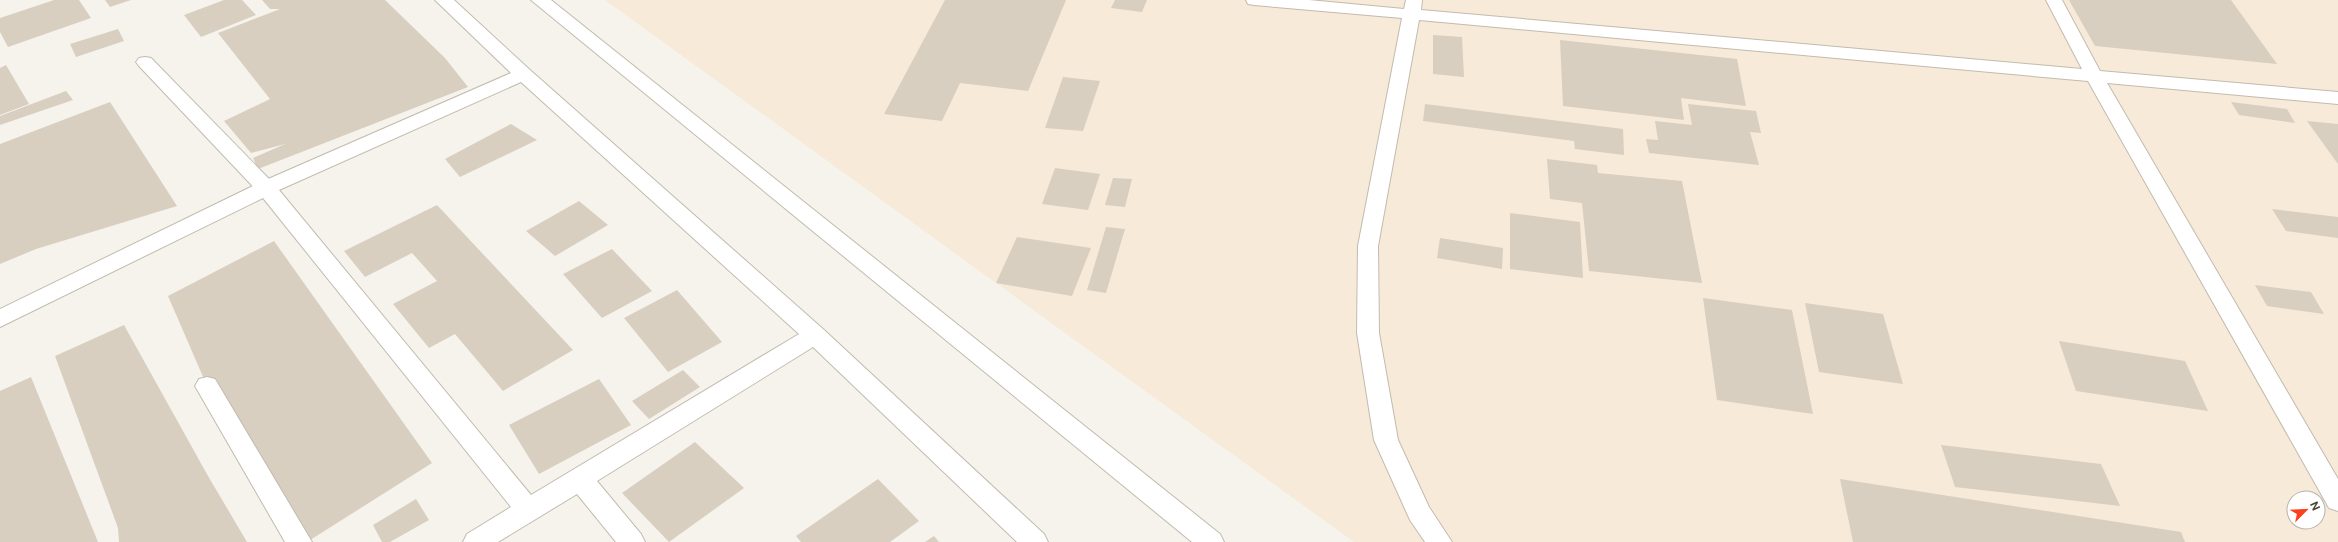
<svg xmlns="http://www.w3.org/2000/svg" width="2338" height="542" font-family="'Public Sans',sans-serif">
  <rect width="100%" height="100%" fill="#f6f3ec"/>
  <path fill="#f7ead8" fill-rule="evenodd" d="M 605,0 L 2338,0 L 2338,542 L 1354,542 ZM 2294,498 L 2318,498 L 2318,522 L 2294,522 Z"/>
  <g fill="#d8cfc1">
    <path d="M 54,0 L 79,0 L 91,18 L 8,47 L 0,32 L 0,18 Z"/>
    <path d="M 105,0 L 131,0 L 110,7 Z"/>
    <path d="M 224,0 L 242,0 L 256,15 L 201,37 L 184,15 Z"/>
    <path d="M 262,0 L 385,0 L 445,58 L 468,87 L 258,169 L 253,158 L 285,144 L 251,153 L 224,121 L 270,99 L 218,33 L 280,9 L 270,9 Z"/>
    <path d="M 945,0 L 1066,0 L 1028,91 L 960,83 L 942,121 L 884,114 Z"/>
    <path d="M 1115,0 L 1147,0 L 1142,12 L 1111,8 Z"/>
    <path d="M 2069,0 L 2231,0 L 2277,64 L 2095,46 Z"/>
    <path d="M 118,29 L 124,41 L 76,57 L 70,44 Z"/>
    <path d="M 1433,35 L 1462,37 L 1464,77 L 1433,74 Z"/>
    <path d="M 1560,40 L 1737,59 L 1746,106 L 1681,98 L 1684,120 L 1563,106 Z"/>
    <path d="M 6,65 L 29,104 L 0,115 L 0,68 Z"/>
    <path d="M 1063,77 L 1100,81 L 1083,131 L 1045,128 Z"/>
    <path d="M 66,91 L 73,100 L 0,125 L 0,116 Z"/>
    <path d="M 110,102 L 177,206 L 36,249 L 0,264 L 0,144 Z"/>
    <path d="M 2231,102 L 2287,109 L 2295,123 L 2239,115 Z"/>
    <path d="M 1425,104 L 1623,129 L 1624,155 L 1575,149 L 1574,141 L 1423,121 Z"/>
    <path d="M 1688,104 L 1756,111 L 1761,133 L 1750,132 L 1759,165 L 1649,153 L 1646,139 L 1658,140 L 1655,121 L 1692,125 Z"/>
    <path d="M 2307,121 L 2338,124 L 2338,164 Z"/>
    <path d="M 511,124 L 537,140 L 460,177 L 445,159 Z"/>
    <path d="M 1547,159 L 1597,165 L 1598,173 L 1682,181 L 1702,283 L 1589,271 L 1582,203 L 1550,199 Z"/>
    <path d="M 1055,168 L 1100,174 L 1088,210 L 1042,204 Z"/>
    <path d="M 1113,178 L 1132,179 L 1125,207 L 1105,205 Z"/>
    <path d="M 579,201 L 608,225 L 555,256 L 526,231 Z"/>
    <path d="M 437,205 L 573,350 L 503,391 L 455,334 L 429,348 L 393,304 L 437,281 L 412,253 L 365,277 L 344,251 Z"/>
    <path d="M 2272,209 L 2338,217 L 2338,238 L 2286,231 Z"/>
    <path d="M 1510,213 L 1580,222 L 1583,278 L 1510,269 Z"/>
    <path d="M 1106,227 L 1125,229 L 1106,293 L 1087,290 Z"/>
    <path d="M 1017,237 L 1091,248 L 1072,296 L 996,283 Z"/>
    <path d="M 1440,238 L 1503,248 L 1502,269 L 1437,258 Z"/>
    <path d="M 274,241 L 432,463 L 307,542 L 299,542 L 207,386 L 168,296 Z"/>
    <path d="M 612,249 L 652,291 L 602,318 L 563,274 Z"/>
    <path d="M 2255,285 L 2311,292 L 2324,314 L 2267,306 Z"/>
    <path d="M 677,290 L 722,342 L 668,372 L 624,318 Z"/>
    <path d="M 1703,298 L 1792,310 L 1813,414 L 1717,400 Z"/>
    <path d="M 1805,303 L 1883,314 L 1903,384 L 1819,372 Z"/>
    <path d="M 124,325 L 208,476 L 247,542 L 119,542 L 118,528 L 55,356 Z"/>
    <path d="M 2059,341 L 2185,361 L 2208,411 L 2076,391 Z"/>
    <path d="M 683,370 L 700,387 L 649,419 L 632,401 Z"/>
    <path d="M 31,377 L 98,542 L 0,542 L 0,391 Z"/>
    <path d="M 599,379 L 631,425 L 539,474 L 509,425 Z"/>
    <path d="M 695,442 L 744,488 L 669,542 L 622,493 Z"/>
    <path d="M 1941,445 L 2101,464 L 2120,506 L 1955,487 Z"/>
    <path d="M 878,479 L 919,521 L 890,542 L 801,542 L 796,536 Z"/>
    <path d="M 1840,479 L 2181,532 L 2185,542 L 1853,542 Z"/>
    <path d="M 416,499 L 429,520 L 390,542 L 382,542 L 373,525 Z"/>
    <path d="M 934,536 L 939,542 L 925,542 Z"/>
  </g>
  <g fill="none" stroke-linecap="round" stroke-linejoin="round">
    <defs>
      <g id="lane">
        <path d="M 1246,0 L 1309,0 L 1404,9 L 1406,0 L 1422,0 L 1421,10 L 2082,69 L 2046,0 L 2062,0 L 2100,71 L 2338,92 L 2338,104 L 2107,83 L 2338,479 L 2338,511 L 2329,508 L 2088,81 L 1419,20 L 1378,246 L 1379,333 L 1398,440 L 1429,507 L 1452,542 L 1425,542 L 1410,520 L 1374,440 L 1357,333 L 1358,246 L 1402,18 L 1254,5 L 1248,4 Z"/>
        <path d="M 145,57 L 151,58 L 273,183 L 276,188 L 273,193 L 266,195 L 259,193 L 139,66 L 136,62 L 139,58 Z"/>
      </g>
      <g id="street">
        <path d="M 435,0 L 454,0 L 530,70 L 823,329 L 1044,534 L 1048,542 L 1017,542 L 813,347 L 597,481 L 641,534 L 645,542 L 616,542 L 577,494 L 498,542 L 463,542 L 467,534 L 511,507 L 263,198 L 0,327 L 0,309 L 259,183 L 511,73 ZM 521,82 L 799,334 L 531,495 L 279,190 Z"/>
        <path d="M 531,0 L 551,0 L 1220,534 L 1224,542 L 1192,542 Z"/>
        <path d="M 207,377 L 215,379 L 312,542 L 285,542 L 195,386 L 199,379 Z"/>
      </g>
    </defs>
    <use href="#lane" stroke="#c2bbae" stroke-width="2"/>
    <use href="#street" stroke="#c2bbae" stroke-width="2"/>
    <use href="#lane" fill="#fff" fill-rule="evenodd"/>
    <use href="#street" fill="#fff" fill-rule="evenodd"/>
  </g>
  <g transform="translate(2306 510) rotate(66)"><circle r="19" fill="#ffffff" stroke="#b7b4b0"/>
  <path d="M0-3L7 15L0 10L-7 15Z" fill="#fc3f1d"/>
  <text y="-6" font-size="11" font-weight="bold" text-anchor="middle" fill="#4b4439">N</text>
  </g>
</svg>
